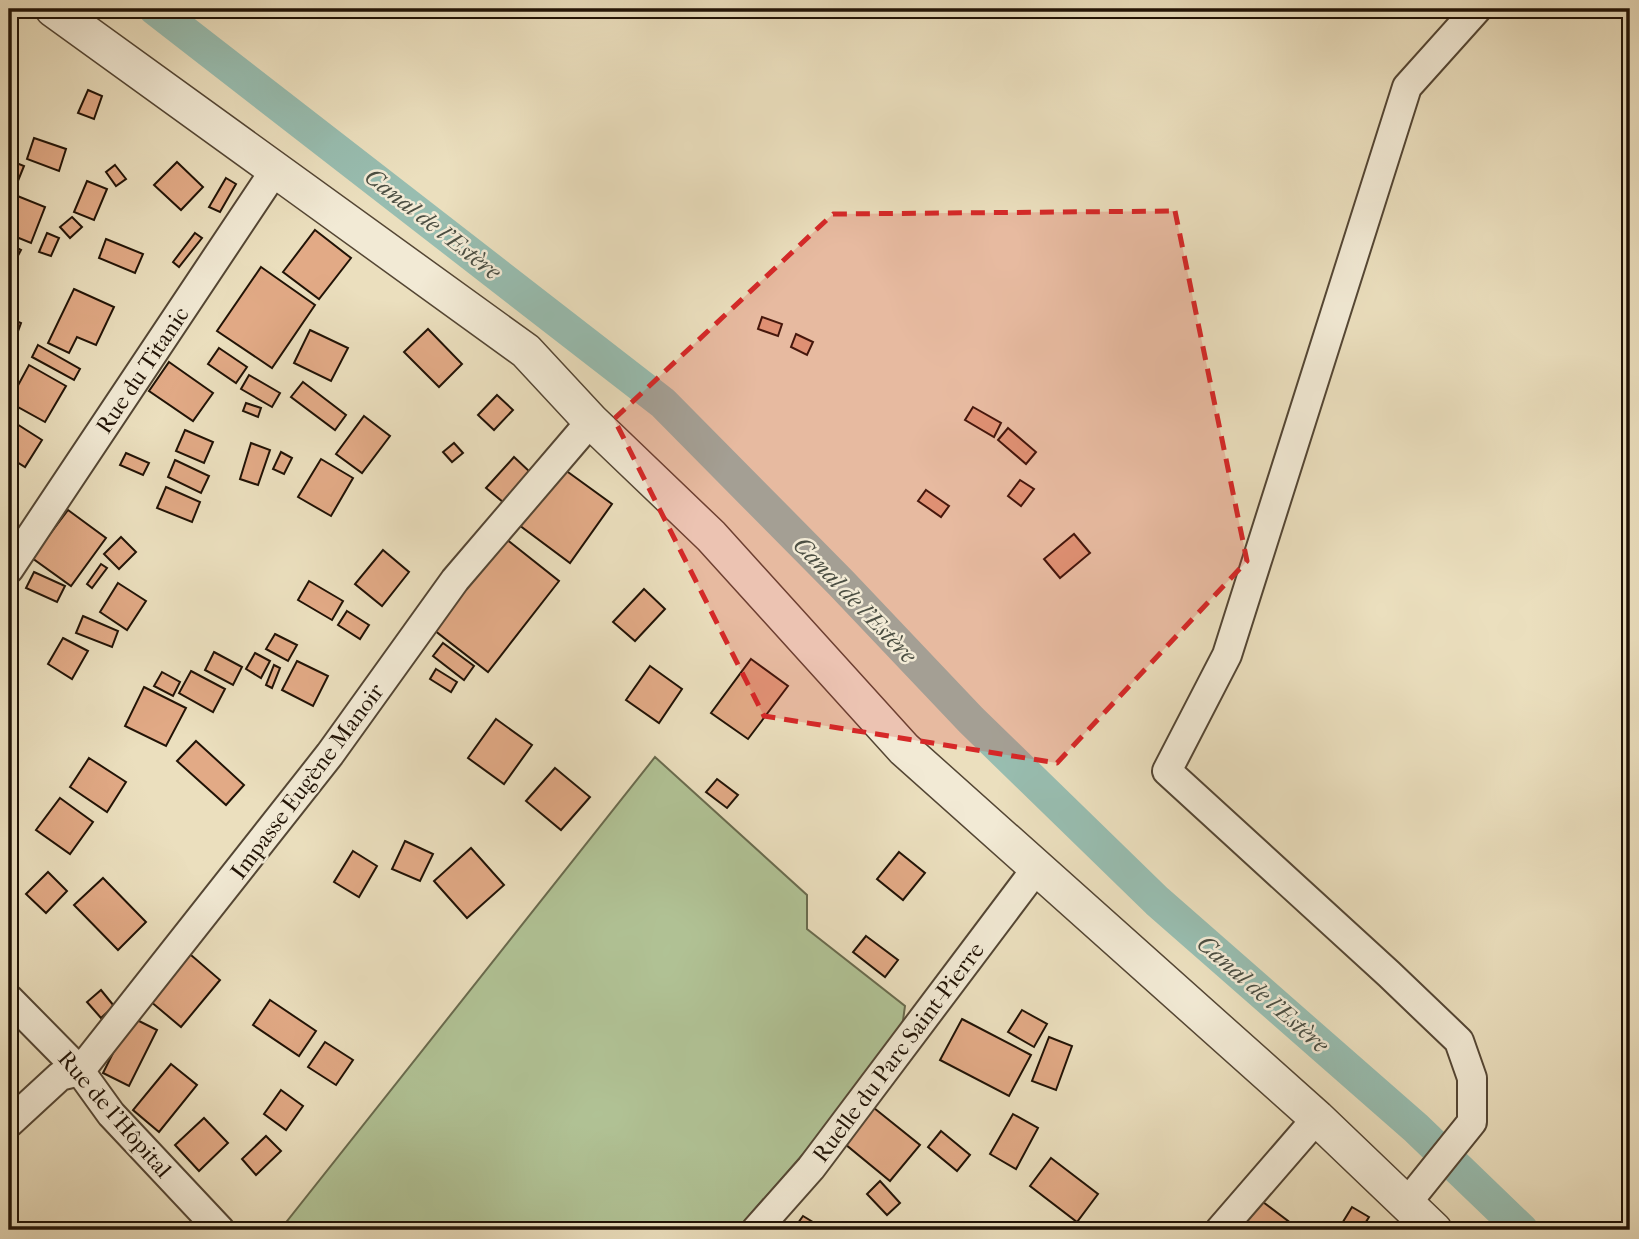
<svg xmlns="http://www.w3.org/2000/svg" width="1639" height="1239" font-family="'IM FELL French Canon',serif">
  <rect width="100%" height="100%" fill="#ebdfbe"/>
  <filter id="stains"><feTurbulence type="fractalNoise" baseFrequency=".00286" numOctaves="4"/><feColorMatrix values="0 0 0 0 .2 0 0 0 0 .09 0 0 0 0 .02 0 0 0 .5 -.17"/></filter>
  <radialGradient id="worn" r=".72"><stop offset=".6" stop-color="#630" stop-opacity="0"/><stop offset="1" stop-color="#630" stop-opacity=".3"/></radialGradient>
  <path fill="#b1c396" stroke="#696b4e" stroke-width="2" d="M 655,757 L 807,895 L 807,929 L 905,1006 L 900,1042 L 737,1230 L 280,1230 Z"/>
  <g fill="none" stroke-linecap="round" stroke-linejoin="round">
    <path stroke="#98bdb0" stroke-width="33" d="M 155,9 L 663,403 L 841,583 L 971,720 L 1157,901 L 1416,1128 L 1522,1230"/>
  </g>
  <g fill="#e2aa86" stroke="#211306" stroke-width="2">
    <path d="M 88,90 L 102,96 L 94,119 L 78,113 Z"/>
    <path d="M 34,138 L 66,149 L 59,171 L 27,159 Z"/>
    <path d="M 9,160 L 24,166 L 11,198 L 9,197 Z"/>
    <path d="M 177,162 L 203,187 L 181,210 L 154,185 Z"/>
    <path d="M 115,165 L 126,179 L 116,186 L 106,172 Z"/>
    <path d="M 226,178 L 236,184 L 220,212 L 209,207 Z"/>
    <path d="M 87,181 L 107,189 L 94,220 L 74,212 Z"/>
    <path d="M 15,195 L 45,207 L 31,243 L 9,234 L 9,211 Z"/>
    <path d="M 72,217 L 82,227 L 70,238 L 60,227 Z"/>
    <path d="M 315,230 L 351,258 L 319,299 L 283,272 Z"/>
    <path d="M 47,233 L 59,238 L 51,256 L 39,252 Z"/>
    <path d="M 195,233 L 202,238 L 179,267 L 173,262 Z"/>
    <path d="M 106,239 L 143,254 L 135,273 L 99,258 Z"/>
    <path d="M 9,244 L 21,250 L 12,267 L 9,266 Z"/>
    <path d="M 261,267 L 315,305 L 272,368 L 217,331 Z"/>
    <path d="M 74,289 L 114,307 L 96,345 L 77,337 L 69,353 L 48,343 Z"/>
    <path d="M 762,317 L 782,324 L 778,336 L 758,329 Z"/>
    <path d="M 9,318 L 21,323 L 9,356 Z"/>
    <path d="M 428,329 L 462,364 L 439,387 L 404,352 Z"/>
    <path d="M 310,330 L 348,348 L 331,381 L 294,363 Z"/>
    <path d="M 796,334 L 813,342 L 807,355 L 791,347 Z"/>
    <path d="M 38,345 L 80,369 L 74,380 L 32,357 Z"/>
    <path d="M 219,348 L 247,367 L 236,383 L 208,364 Z"/>
    <path d="M 169,362 L 213,393 L 193,421 L 149,391 Z"/>
    <path d="M 29,365 L 66,386 L 45,422 L 9,402 Z"/>
    <path d="M 249,375 L 280,393 L 272,407 L 241,389 Z"/>
    <path d="M 303,382 L 346,415 L 335,430 L 291,397 Z"/>
    <path d="M 497,395 L 513,410 L 494,430 L 478,415 Z"/>
    <path d="M 246,403 L 261,408 L 258,417 L 243,411 Z"/>
    <path d="M 973,407 L 1001,423 L 994,437 L 965,420 Z"/>
    <path d="M 364,416 L 390,436 L 362,473 L 336,454 Z"/>
    <path d="M 9,419 L 42,440 L 25,467 L 9,457 Z"/>
    <path d="M 1008,428 L 1036,452 L 1026,464 L 998,440 Z"/>
    <path d="M 185,430 L 213,442 L 204,463 L 176,451 Z"/>
    <path d="M 251,443 L 270,450 L 258,485 L 240,479 Z"/>
    <path d="M 454,443 L 463,453 L 452,462 L 443,452 Z"/>
    <path d="M 281,452 L 292,458 L 284,474 L 273,469 Z"/>
    <path d="M 126,453 L 149,463 L 143,475 L 120,465 Z"/>
    <path d="M 514,457 L 530,472 L 503,502 L 486,488 Z"/>
    <path d="M 321,459 L 353,478 L 331,516 L 298,497 Z"/>
    <path d="M 175,460 L 209,476 L 201,493 L 168,477 Z"/>
    <path d="M 561,467 L 612,504 L 570,563 L 519,525 Z"/>
    <path d="M 1020,480 L 1034,489 L 1021,506 L 1008,496 Z"/>
    <path d="M 166,487 L 200,502 L 192,522 L 157,508 Z"/>
    <path d="M 926,490 L 949,506 L 941,517 L 918,501 Z"/>
    <path d="M 68,510 L 106,538 L 71,586 L 32,558 Z"/>
    <path d="M 1074,534 L 1090,553 L 1060,578 L 1044,559 Z"/>
    <path d="M 121,537 L 136,552 L 119,569 L 104,554 Z"/>
    <path d="M 506,539 L 559,581 L 488,672 L 434,630 Z"/>
    <path d="M 383,550 L 409,572 L 382,606 L 355,584 Z"/>
    <path d="M 101,564 L 107,568 L 92,588 L 87,584 Z"/>
    <path d="M 34,572 L 65,586 L 57,602 L 26,588 Z"/>
    <path d="M 309,581 L 343,601 L 332,620 L 298,600 Z"/>
    <path d="M 118,583 L 146,601 L 127,630 L 100,612 Z"/>
    <path d="M 644,589 L 665,609 L 635,641 L 613,622 Z"/>
    <path d="M 347,611 L 369,625 L 360,639 L 338,625 Z"/>
    <path d="M 83,616 L 118,631 L 112,647 L 76,633 Z"/>
    <path d="M 275,634 L 297,645 L 288,661 L 266,649 Z"/>
    <path d="M 63,638 L 88,651 L 72,679 L 48,664 Z"/>
    <path d="M 443,643 L 474,666 L 464,680 L 433,656 Z"/>
    <path d="M 214,652 L 242,667 L 233,685 L 205,670 Z"/>
    <path d="M 255,653 L 270,661 L 261,678 L 246,669 Z"/>
    <path d="M 751,659 L 788,686 L 748,739 L 711,713 Z"/>
    <path d="M 297,661 L 328,676 L 313,706 L 282,690 Z"/>
    <path d="M 274,665 L 280,668 L 272,688 L 266,685 Z"/>
    <path d="M 650,666 L 682,689 L 659,723 L 626,700 Z"/>
    <path d="M 436,669 L 457,682 L 451,692 L 430,679 Z"/>
    <path d="M 191,671 L 225,689 L 213,712 L 179,693 Z"/>
    <path d="M 162,672 L 180,682 L 173,696 L 154,686 Z"/>
    <path d="M 144,687 L 186,708 L 166,746 L 125,726 Z"/>
    <path d="M 496,719 L 532,745 L 504,784 L 468,758 Z"/>
    <path d="M 196,741 L 244,785 L 226,805 L 177,761 Z"/>
    <path d="M 89,758 L 126,782 L 107,812 L 70,787 Z"/>
    <path d="M 555,768 L 590,797 L 561,830 L 526,801 Z"/>
    <path d="M 717,779 L 738,795 L 727,808 L 706,792 Z"/>
    <path d="M 60,798 L 93,822 L 70,854 L 36,830 Z"/>
    <path d="M 405,841 L 433,854 L 420,881 L 392,869 Z"/>
    <path d="M 471,848 L 504,885 L 467,918 L 434,881 Z"/>
    <path d="M 353,851 L 377,866 L 359,897 L 334,882 Z"/>
    <path d="M 899,852 L 925,873 L 903,900 L 877,879 Z"/>
    <path d="M 48,872 L 67,891 L 46,913 L 26,894 Z"/>
    <path d="M 103,878 L 146,922 L 118,950 L 74,905 Z"/>
    <path d="M 866,936 L 898,960 L 885,977 L 853,952 Z"/>
    <path d="M 184,949 L 220,980 L 181,1027 L 144,996 Z"/>
    <path d="M 101,990 L 114,1006 L 101,1018 L 87,1002 Z"/>
    <path d="M 270,1000 L 316,1031 L 299,1056 L 253,1025 Z"/>
    <path d="M 1022,1010 L 1047,1024 L 1034,1047 L 1008,1032 Z"/>
    <path d="M 131,1017 L 157,1030 L 129,1086 L 103,1073 Z"/>
    <path d="M 962,1019 L 1031,1055 L 1009,1096 L 940,1060 Z"/>
    <path d="M 1049,1037 L 1072,1046 L 1056,1090 L 1032,1081 Z"/>
    <path d="M 325,1042 L 353,1060 L 336,1085 L 308,1067 Z"/>
    <path d="M 171,1064 L 197,1085 L 159,1132 L 133,1110 Z"/>
    <path d="M 281,1090 L 303,1106 L 286,1130 L 264,1114 Z"/>
    <path d="M 874,1108 L 920,1145 L 890,1181 L 845,1144 Z"/>
    <path d="M 1013,1114 L 1038,1128 L 1016,1169 L 990,1154 Z"/>
    <path d="M 204,1118 L 228,1143 L 199,1171 L 175,1145 Z"/>
    <path d="M 941,1131 L 970,1155 L 957,1171 L 928,1147 Z"/>
    <path d="M 266,1136 L 281,1151 L 256,1175 L 242,1159 Z"/>
    <path d="M 1051,1158 L 1098,1194 L 1077,1222 L 1030,1186 Z"/>
    <path d="M 880,1181 L 900,1203 L 887,1215 L 867,1194 Z"/>
    <path d="M 1259,1199 L 1292,1224 L 1287,1230 L 1236,1230 Z"/>
    <path d="M 1352,1207 L 1369,1217 L 1361,1230 L 1338,1230 Z"/>
    <path d="M 803,1216 L 826,1230 L 793,1230 Z"/>
  </g>
  <g fill="none" stroke-linecap="round" stroke-linejoin="round">
    <defs>
      <g id="minor">
        <path d="M 9,569 L 275,170"/>
        <path d="M 9,999 L 80,1071 L 111,1114 L 220,1230"/>
        <path d="M 9,1123 L 60,1076 L 80,1071 L 330,754 L 455,580 L 591,421"/>
        <path d="M 1406,1204 L 1472,1122 L 1472,1078 L 1459,1041 L 1389,974 L 1167,771 L 1227,655 L 1407,87 L 1477,9"/>
        <path d="M 756,1230 L 811,1168 L 1036,869"/>
        <path d="M 1220,1230 L 1317,1118"/>
      </g>
      <path id="tertiary" d="M 53,9 L 526,351 L 591,421 L 711,536 L 904,749 L 1317,1118 L 1434,1230"/>
    </defs>
    <use href="#minor" stroke="#544634" stroke-width="32"/>
    <use href="#tertiary" stroke="#544634" stroke-width="38"/>
    <use href="#minor" stroke="#f2ead5" stroke-width="28"/>
    <use href="#tertiary" stroke="#f2ead5" stroke-width="35"/>
  </g>
  <path fill="#d62828" fill-opacity="0.2" stroke="#d62828" stroke-width="5" stroke-dasharray="14 9" stroke-linejoin="round" d="M 1175,211 L 1247,561 L 1057,763 L 764,716 L 614,419 L 833,214 Z"/>
  <g text-anchor="middle" stroke-width="5" stroke-linejoin="round" paint-order="stroke">
    <g font-size="23" fill="#211306" stroke="#f2ead5">
      <text transform="translate(142 370) rotate(-56)" y="8">Rue du Titanic</text>
      <text transform="translate(307 781) rotate(-53)" y="8">Impasse Eugène Manoir</text>
      <text transform="translate(898 1052) rotate(-53)" y="8">Ruelle du Parc Saint-Pierre</text>
      <text transform="translate(115 1114) rotate(49)" y="8">Rue de l'Hôpital</text>
    </g>
    <g font-size="24" font-style="italic" fill="#4b4e42" stroke="#f2ead5">
      <text transform="translate(433 224) rotate(38)" y="8">Canal de l'Estère</text>
      <text transform="translate(855 600) rotate(46)" y="8">Canal de l'Estère</text>
      <text transform="translate(1263 994) rotate(41)" y="8">Canal de l'Estère</text>
    </g>
  </g>
  <rect width="1639" height="1239" fill="none" stroke="#ebdfbe" stroke-width="35"/>
  <rect x="10" y="10" width="1618" height="1218" fill="none" stroke="#211306" stroke-width="3.5"/>
  <rect x="18" y="18" width="1604" height="1204" fill="none" stroke="#211306" stroke-width="2"/>
  <rect width="100%" height="100%" filter="url(#stains)"/>
  <rect width="100%" height="100%" fill="url(#worn)"/>
</svg>
